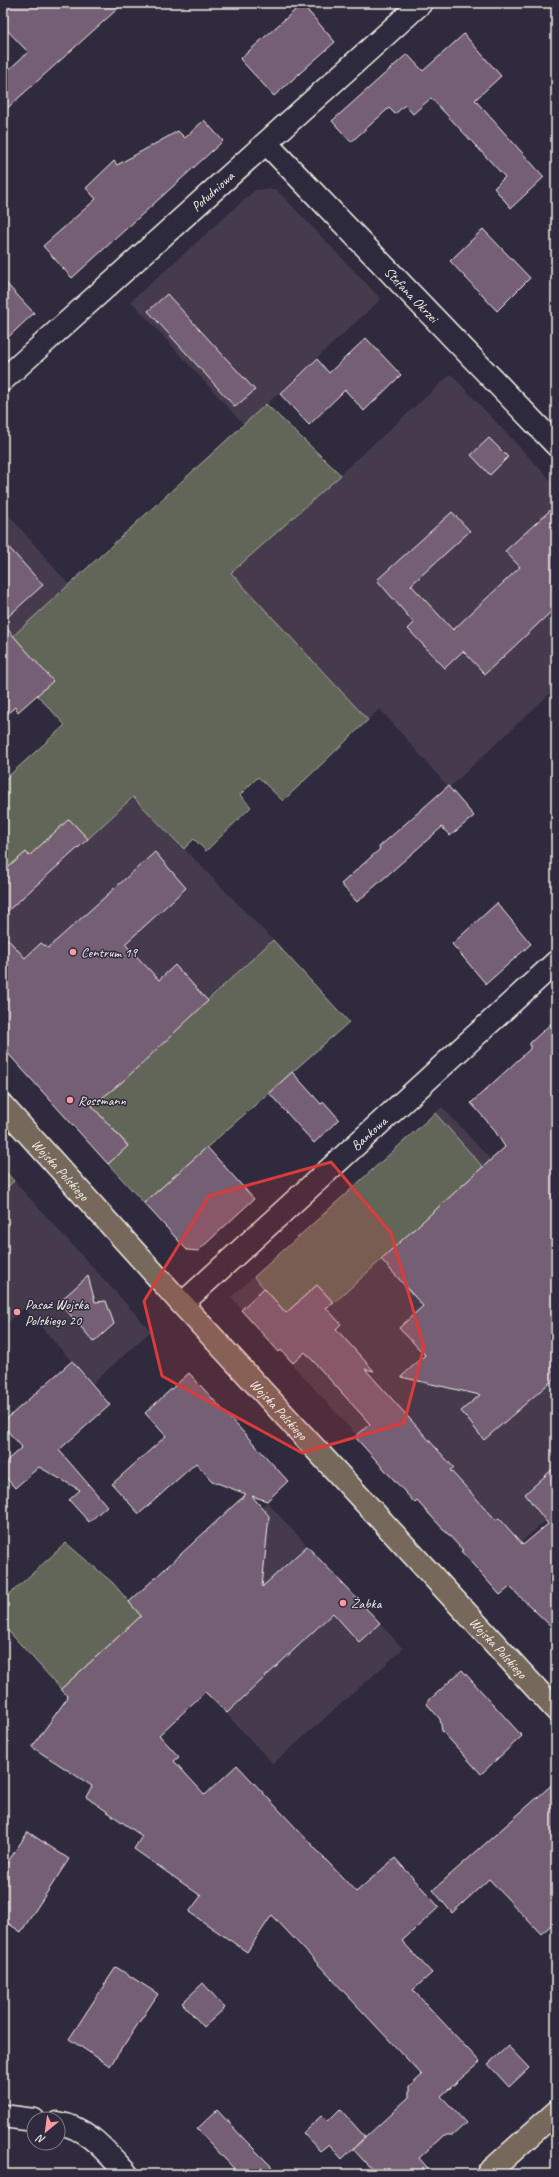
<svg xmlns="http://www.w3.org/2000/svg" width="559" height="2177" font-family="Caveat,sans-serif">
  <rect width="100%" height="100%" fill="#2f2a3d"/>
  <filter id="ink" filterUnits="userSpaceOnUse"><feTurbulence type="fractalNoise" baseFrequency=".025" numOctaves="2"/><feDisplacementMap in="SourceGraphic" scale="8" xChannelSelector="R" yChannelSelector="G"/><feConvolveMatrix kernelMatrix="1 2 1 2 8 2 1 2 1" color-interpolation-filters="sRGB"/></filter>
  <g filter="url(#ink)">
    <g fill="#443a4e">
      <path d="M 276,189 L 381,299 L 244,425 L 131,301 L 255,190 Z"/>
      <path d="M 451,374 L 556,486 L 556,688 L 449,788 L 380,709 L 368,720 L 231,573 Z"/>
      <path d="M 3,508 L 70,586 L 3,646 Z"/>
      <path d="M 134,797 L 273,940 L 71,1122 L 3,1048 L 3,915 Z"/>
      <path d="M 442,1107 L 556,1230 L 556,1511 L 484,1576 L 231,1297 Z"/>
      <path d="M 14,1181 L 151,1331 L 92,1384 L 24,1308 L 3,1327 L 3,1191 Z"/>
      <path d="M 267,1502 L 334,1575 L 314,1593 L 358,1641 L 380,1623 L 403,1649 L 273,1764 L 206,1692 L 129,1761 L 61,1689 Z"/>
    </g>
    <g fill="#626659" stroke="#abaca0">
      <path d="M 266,404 L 341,475 L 231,573 L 368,720 L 283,801 L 258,777 L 240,795 L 251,807 L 206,851 L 194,839 L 184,849 L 133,797 L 88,839 L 69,819 L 47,875 L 26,852 L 3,872 L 3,781 L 65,725 L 37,695 L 13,636 Z"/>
      <path d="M 273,940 L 349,1022 L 144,1203 L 108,1164 L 128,1145 L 92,1106 Z"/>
      <path d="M 435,1113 L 483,1167 L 334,1303 L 317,1285 L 286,1313 L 254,1277 Z"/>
      <path d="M 3,1169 L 14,1181 L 3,1191 Z"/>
      <path d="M 66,1543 L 113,1583 L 141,1616 L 61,1689 L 3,1625 L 3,1600 Z"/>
    </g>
    <g fill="#745e75" stroke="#f4f1e8">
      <path d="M 3,3 L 124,3 L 3,112 L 3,75 L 28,52 L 3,26 Z"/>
      <path d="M 302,4 L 335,42 L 274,96 L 240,59 Z"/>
      <path d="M 464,34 L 501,76 L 475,100 L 544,177 L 511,208 L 494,188 L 505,177 L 431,98 L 413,114 L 405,105 L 395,114 L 389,108 L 351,142 L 332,121 L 407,54 L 423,71 Z"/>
      <path d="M 204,120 L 223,141 L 72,278 L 43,246 L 96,199 L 86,188 L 114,161 L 117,165 L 178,131 L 185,138 Z"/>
      <path d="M 483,229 L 530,278 L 497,311 L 450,261 Z"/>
      <path d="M 3,280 L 34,313 L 3,342 Z"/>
      <path d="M 167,294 L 255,390 L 235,407 L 148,311 Z"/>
      <path d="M 366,338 L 401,375 L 364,411 L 345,390 L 309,425 L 280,394 L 317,359 L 329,373 Z"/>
      <path d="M 489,438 L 508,457 L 490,475 L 471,455 Z"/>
      <path d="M 556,505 L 556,607 L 485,674 L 463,651 L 445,668 L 408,629 L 414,623 L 377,580 L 452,512 L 470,531 L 411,585 L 453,630 L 520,567 L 505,551 Z"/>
      <path d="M 3,541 L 43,585 L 3,621 Z"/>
      <path d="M 3,624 L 53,681 L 18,712 L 15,707 L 3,718 Z"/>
      <path d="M 448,786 L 474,816 L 450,836 L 442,827 L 357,902 L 341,884 L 380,849 L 379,847 Z"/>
      <path d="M 69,819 L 88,839 L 3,915 L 3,872 L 26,852 L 29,856 Z"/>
      <path d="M 155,852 L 186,888 L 125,944 L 159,980 L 175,965 L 208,1001 L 122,1082 L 92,1106 L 128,1146 L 108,1164 L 3,1048 L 3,934 L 25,958 L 41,943 L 48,948 Z"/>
      <path d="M 497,903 L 531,944 L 486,984 L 452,944 Z"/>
      <path d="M 556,1019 L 556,1377 L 484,1440 L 461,1411 L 480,1395 L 401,1377 L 425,1355 L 399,1328 L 423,1306 L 381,1259 L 505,1147 L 493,1128 L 471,1103 L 530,1049 L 530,1043 Z"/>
      <path d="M 292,1072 L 321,1104 L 324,1102 L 339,1119 L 314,1143 L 269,1093 Z"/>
      <path d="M 207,1147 L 254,1199 L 198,1251 L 187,1250 L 144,1203 Z"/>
      <path d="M 88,1276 L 95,1302 L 106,1301 L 114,1324 L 94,1342 L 59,1302 Z"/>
      <path d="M 317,1285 L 334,1303 L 326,1308 L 341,1324 L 336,1329 L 374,1371 L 365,1369 L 454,1468 L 450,1470 L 496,1520 L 499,1518 L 523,1545 L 548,1524 L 525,1494 L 556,1466 L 556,1631 L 510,1587 L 500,1595 L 461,1551 L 463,1550 L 417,1501 L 415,1503 L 394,1480 L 355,1437 L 370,1424 L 305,1352 L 293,1363 L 281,1350 L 279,1352 L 241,1310 L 264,1288 L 286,1313 Z"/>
      <path d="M 72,1361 L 110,1405 L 59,1450 L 107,1506 L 89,1522 L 69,1500 L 80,1490 L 39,1467 L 15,1488 L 3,1474 L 3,1464 L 22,1447 L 3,1426 L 3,1422 Z"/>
      <path d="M 189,1373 L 288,1481 L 267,1501 L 252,1496 L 269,1516 L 262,1587 L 307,1546 L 380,1623 L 359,1642 L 333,1613 L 227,1713 L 205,1692 L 159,1735 L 179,1757 L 174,1761 L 205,1795 L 237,1765 L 356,1892 L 395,1858 L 439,1907 L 402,1941 L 432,1973 L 413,1990 L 480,2062 L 441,2096 L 466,2123 L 453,2135 L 444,2135 L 419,2158 L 433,2174 L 376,2174 L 353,2149 L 409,2097 L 409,2087 L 422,2075 L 272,1915 L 247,1952 L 189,1912 L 201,1896 L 134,1849 L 142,1836 L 86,1797 L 92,1786 L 32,1747 L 68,1697 L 61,1689 L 141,1616 L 129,1602 L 246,1494 L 212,1481 L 196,1463 L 139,1514 L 112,1484 L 166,1436 L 145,1413 Z"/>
      <path d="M 462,1670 L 522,1736 L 481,1774 L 442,1731 L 440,1719 L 426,1703 Z"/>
      <path d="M 556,1781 L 556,1921 L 541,1934 L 489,1879 L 452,1913 L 433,1890 Z"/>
      <path d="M 28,1832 L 69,1859 L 21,1932 L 3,1920 L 3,1869 Z"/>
      <path d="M 116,1967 L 158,1994 L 110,2066 L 69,2039 Z"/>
      <path d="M 203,1983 L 225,2008 L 204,2027 L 182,2003 Z"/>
      <path d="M 508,2046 L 529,2068 L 509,2087 L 488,2064 Z"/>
      <path d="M 340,2109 L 365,2137 L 342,2159 L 329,2144 L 320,2151 L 303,2133 L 322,2115 L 328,2121 Z"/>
      <path d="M 217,2110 L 245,2140 L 279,2174 L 239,2174 L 197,2129 Z"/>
    </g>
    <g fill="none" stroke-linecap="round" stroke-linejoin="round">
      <defs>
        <g id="minor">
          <path id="s1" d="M 266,143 L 556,445"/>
          <path id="s2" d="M 3,380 L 421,3"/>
          <path id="s3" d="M 182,1304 L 556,962"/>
          <path d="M 3,2116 L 34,2120"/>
          <path d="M 58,2123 C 89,2128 107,2153 127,2174"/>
        </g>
        <g id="major">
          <path id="s4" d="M 3,1106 L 182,1304 L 556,1710"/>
          <path d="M 487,2174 L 556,2112"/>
        </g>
      </defs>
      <use href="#minor" stroke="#f4f1e8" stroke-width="25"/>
      <use href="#major" stroke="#f4f1e8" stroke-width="25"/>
      <use href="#minor" stroke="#2f2a3d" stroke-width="22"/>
      <use href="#major" stroke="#76695c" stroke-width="22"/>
    </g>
  </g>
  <path fill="#d93c3b" fill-opacity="0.2" stroke="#d93c3b" stroke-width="3" stroke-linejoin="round" d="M 331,1162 L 391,1233 L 424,1347 L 404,1423 L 302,1453 L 162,1376 L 144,1301 L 209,1196 Z"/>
  <g fill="#ff9aa2" stroke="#2f2a3d" stroke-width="1.5">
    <circle cx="73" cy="952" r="4"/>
    <circle cx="70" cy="1100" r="4"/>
    <circle cx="17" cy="1312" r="4"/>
    <circle cx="343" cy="1603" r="4"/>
  </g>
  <g text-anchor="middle" stroke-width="3" stroke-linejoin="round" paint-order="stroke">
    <g font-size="14" fill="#f4f1e8" stroke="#2f2a3d">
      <text dy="5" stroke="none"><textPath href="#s2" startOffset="282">Południowa</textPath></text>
      <text dy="5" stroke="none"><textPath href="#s1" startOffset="210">Stefana Okrzei</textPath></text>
      <text dy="5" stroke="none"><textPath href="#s3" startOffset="253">Bankowa</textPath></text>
      <text dy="5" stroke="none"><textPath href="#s4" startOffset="86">Wojska Polskiego</textPath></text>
      <text dy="5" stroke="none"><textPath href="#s4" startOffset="410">Wojska Polskiego</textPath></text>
      <text dy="5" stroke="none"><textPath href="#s4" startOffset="734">Wojska Polskiego</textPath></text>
    </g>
    <g font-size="14" fill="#f4f1e8" stroke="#2f2a3d" text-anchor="start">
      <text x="81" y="957">Centrum 19</text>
      <text x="78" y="1105">Rossmann</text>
      <text x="25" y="1309">Pasaż Wojska<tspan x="25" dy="16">Polskiego 20</tspan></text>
      <text x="351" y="1608">Żabka</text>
    </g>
  </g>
  <rect width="559" height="2177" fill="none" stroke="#2f2a3d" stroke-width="16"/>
  <rect x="8" y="8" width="543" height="2161" fill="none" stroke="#f4f1e8" stroke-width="1.5" filter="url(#ink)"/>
  <g transform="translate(46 2131) rotate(209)"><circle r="19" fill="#2f2a3d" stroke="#7e7a81"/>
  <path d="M0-3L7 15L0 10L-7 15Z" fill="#ff9aa2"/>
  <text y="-6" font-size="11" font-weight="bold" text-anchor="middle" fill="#f4f1e8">N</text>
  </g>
</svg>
